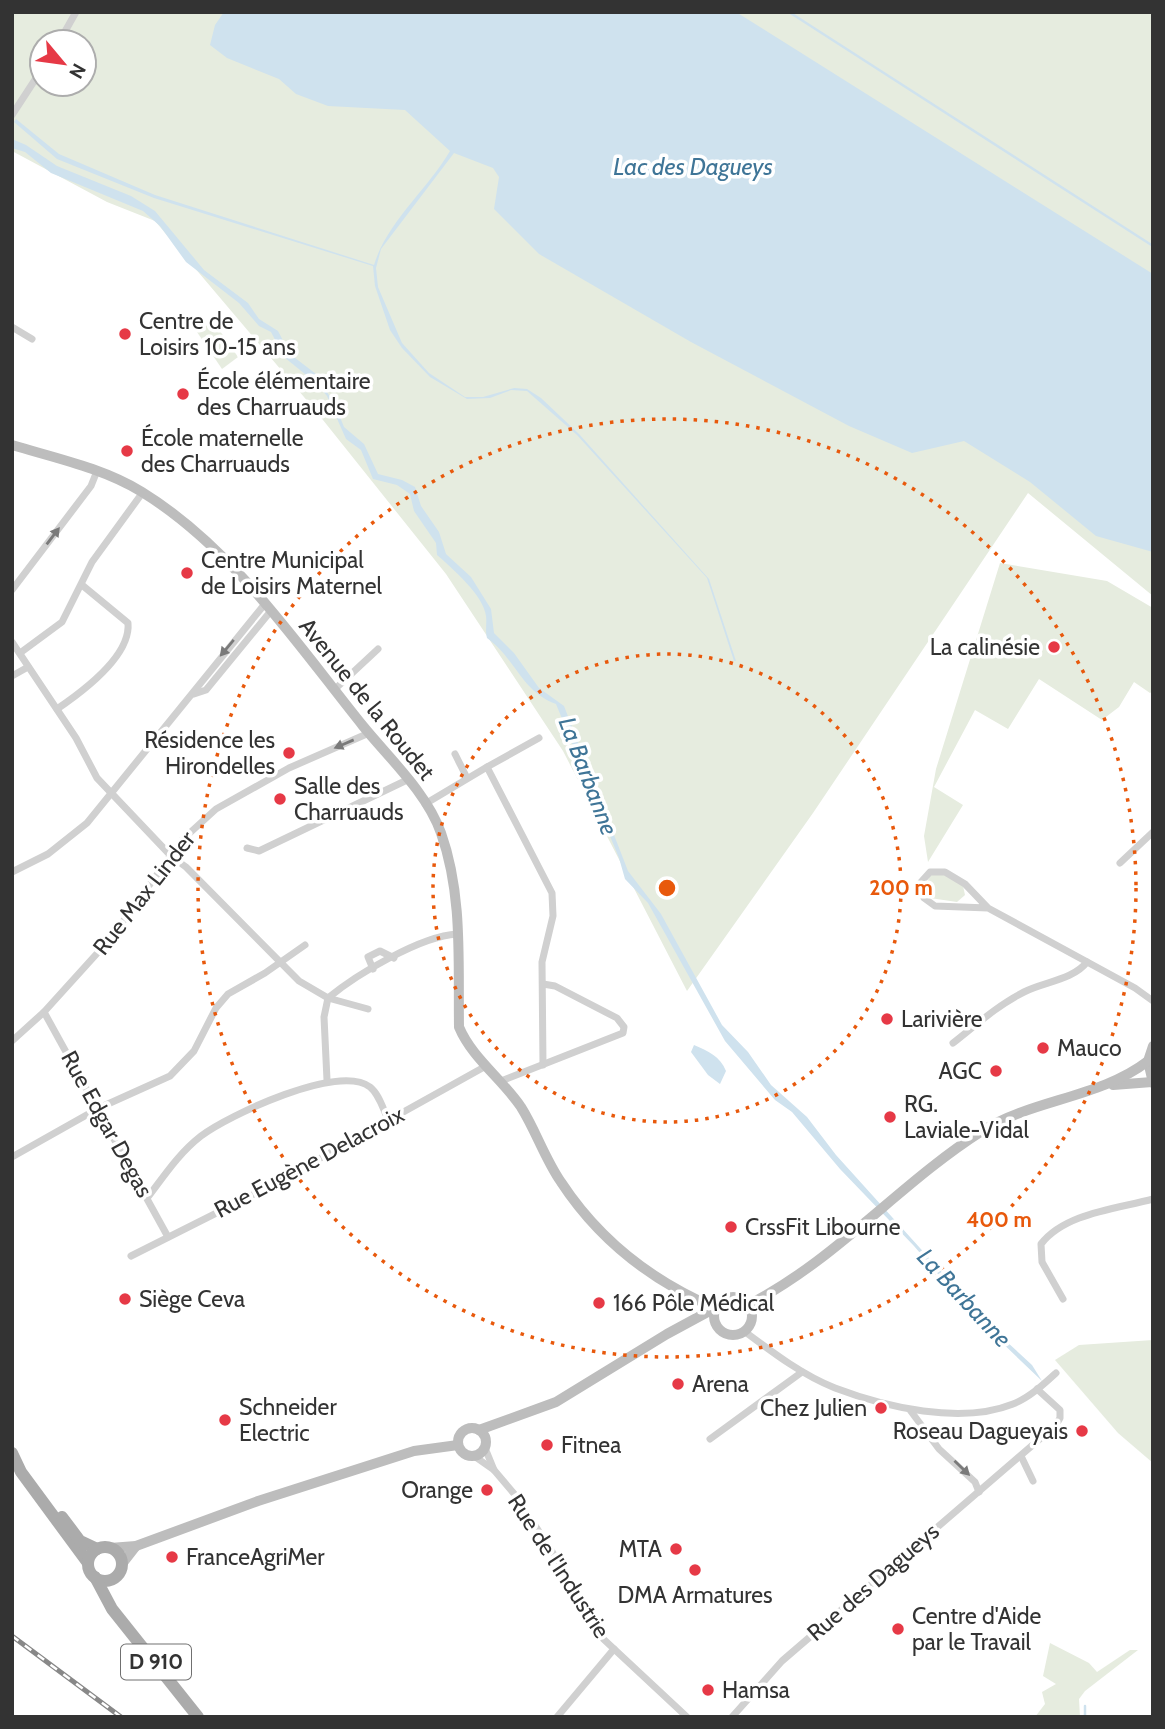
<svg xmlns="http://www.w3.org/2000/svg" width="1165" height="1729" font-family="Cabin,sans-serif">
  <rect width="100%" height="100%" fill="#fff"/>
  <g fill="#e6ecdf" fill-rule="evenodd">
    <path d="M 12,12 L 1153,12 L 1153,596 L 1028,493 L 813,813 L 687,991 L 563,751 L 446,574 L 315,410 L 155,221 L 107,202 L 12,151 ZM 42,42 L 84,42 L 84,84 L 42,84 Z"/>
    <path d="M 213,321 L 238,357 L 222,369 L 197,332 Z"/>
    <path d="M 1000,563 L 1107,581 L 1153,608 L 1153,691 L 1150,693 L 1134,682 L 1119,707 L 1102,720 L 1039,679 L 1008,729 L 975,710 L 934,787 L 963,805 L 928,862 L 924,836 L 936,769 Z"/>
    <path d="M 931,874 L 943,874 L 963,886 L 965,895 L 957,902 L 930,898 L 925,886 Z"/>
    <path d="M 1153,1340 L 1153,1463 L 1118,1433 L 1055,1360 L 1079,1345 Z"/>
    <path d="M 1050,1643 L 1089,1663 L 1097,1672 L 1130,1650 L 1138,1650 L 1085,1691 L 1079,1699 L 1080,1717 L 1035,1717 L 1045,1704 L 1042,1692 L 1056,1684 L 1043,1676 Z"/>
  </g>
  <g fill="#cfe2ee">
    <path d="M 224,12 L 736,12 L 1153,274 L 1153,552 L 1096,536 L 1030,482 L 964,441 L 912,453 L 849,426 L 691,342 L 539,254 L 494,209 L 499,177 L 493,168 L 454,153 L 381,249 L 376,268 L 378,287 L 402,343 L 429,373 L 465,397 L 483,397 L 514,388 L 527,389 L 541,398 L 579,434 L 709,579 L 736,661 L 734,661 L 707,578 L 577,435 L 527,391 L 511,390 L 490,398 L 467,399 L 430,377 L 402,348 L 390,330 L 375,286 L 373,266 L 154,198 L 57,159 L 14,122 L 16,119 L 59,154 L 155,195 L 374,265 C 387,222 428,189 450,151 L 405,110 L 328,106 L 296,94 L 279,79 L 227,58 L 210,45 L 215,25 Z"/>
    <path d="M 12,139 L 26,145 L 57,166 L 131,196 L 155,211 L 204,270 L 248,303 L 259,319 L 278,331 L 290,354 L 316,374 L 335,405 L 344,427 L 364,444 L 378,474 L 402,480 L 415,487 L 421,506 L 439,532 L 446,554 L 471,577 L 491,609 L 494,633 L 514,653 L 539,688 L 564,706 L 628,871 L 661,914 L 722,1025 L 748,1052 L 771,1085 L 807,1117 L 836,1155 L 994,1330 L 1032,1365 L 1042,1381 L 974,1316 L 914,1246 L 840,1169 L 792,1112 L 775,1100 L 725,1041 L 648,903 L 625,879 L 619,858 L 556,704 C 521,691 516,659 487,638 C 485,630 487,623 486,616 C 484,596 452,568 437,555 L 436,543 L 414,511 L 410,494 L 397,485 L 373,479 L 361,450 L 346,439 L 327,396 L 316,383 L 284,357 L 271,332 L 259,326 L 239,303 L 186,262 L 160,226 L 143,211 L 51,173 L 25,152 L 12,148 Z"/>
    <path d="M 694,1045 C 708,1051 720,1056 726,1071 L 720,1084 L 708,1075 L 691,1052 Z"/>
  </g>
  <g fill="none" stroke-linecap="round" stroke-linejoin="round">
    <g stroke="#cfe2ee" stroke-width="2.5">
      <path d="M 789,12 L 1153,246"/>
      <path d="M 1085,1706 L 1085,1717"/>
    </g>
    <g stroke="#d0d0d0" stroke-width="7">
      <path d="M 59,42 L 76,12"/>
      <path d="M 12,115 L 42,69"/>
      <path d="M 12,327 L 32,339"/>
      <path d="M 12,590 L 91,486 L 97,471"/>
      <path d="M 12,642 L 76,738 L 97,778 L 172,857 L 186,867 L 299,981 L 328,998 L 368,1009"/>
      <path d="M 20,653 L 62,622 L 92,562 L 143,492"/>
      <path d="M 12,676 L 28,667"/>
      <path d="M 334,690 L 378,649"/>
      <path d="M 194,694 L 206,690 L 270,612"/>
      <path d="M 57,709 C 82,692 131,656 128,623 L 82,585"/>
      <path d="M 455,754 L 467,778"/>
      <path d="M 487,767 L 539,738"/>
      <path d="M 425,804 L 487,767 L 552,893 L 553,916 L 542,962 L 543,1065"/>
      <path d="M 247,848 L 259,851 L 407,780"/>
      <path d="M 1120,863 L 1153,832"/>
      <path d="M 12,872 L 48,854 L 87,823 L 264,605"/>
      <path d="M 988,908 L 935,906 L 924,898 L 921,882 L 930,872 L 945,872 L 965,884 L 988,908 L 1135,988 L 1153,1001"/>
      <path d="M 373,969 L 368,957 L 380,951 L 394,958"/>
      <path d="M 44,1012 L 168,1237"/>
      <path d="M 12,1041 L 44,1012 L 111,938 L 182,840 L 216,809 L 289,768 L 369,733"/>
      <path d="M 953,1043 C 976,1025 998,1005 1024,992 C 1043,982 1073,980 1087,962"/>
      <path d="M 327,1080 L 324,1017 L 328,998 C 357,974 421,936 457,934"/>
      <path d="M 501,1081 L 623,1033 L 624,1027 L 617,1018 L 555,986 L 543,984"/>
      <path d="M 12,1157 L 99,1108 L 170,1076 L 194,1051 L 216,1008 L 228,994 L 265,973 L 305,945"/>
      <path d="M 148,1197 C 164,1176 179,1153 201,1136 C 229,1115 339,1063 370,1087 C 379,1094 383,1109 388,1119"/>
      <path d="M 131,1256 L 274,1184 L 486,1066"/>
      <path d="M 1063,1299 L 1042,1262 L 1041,1244 C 1065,1213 1116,1209 1153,1199"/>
      <path d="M 744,1331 C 772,1352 802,1375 835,1388 C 885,1407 961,1425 1013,1404 C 1029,1398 1044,1384 1056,1373"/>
      <path d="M 910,1410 L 939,1449 L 975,1482 L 979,1492"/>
      <path d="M 710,1439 L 802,1372"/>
      <path d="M 485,1448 L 494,1470"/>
      <path d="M 474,1456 L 494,1470 L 516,1496 L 558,1561 L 598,1634 L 687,1717"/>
      <path d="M 1021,1456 L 1033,1481"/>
      <path d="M 557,1717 L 614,1649"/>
      <path d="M 732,1717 L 782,1661 L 1056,1425 L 1060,1418 L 1060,1410 L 1037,1389"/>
    </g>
    <g stroke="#bdbdbd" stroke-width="10">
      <path d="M 12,445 C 55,458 103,468 142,492 C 233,548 297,644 363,726 C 389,758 427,793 441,833 C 463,895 458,962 459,1027 C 472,1058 502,1079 521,1107 C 536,1131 545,1159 561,1182 C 599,1240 652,1281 715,1308"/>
      <path d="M 1153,1046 L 1148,1061 L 1153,1083"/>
      <path d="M 1113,1085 L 1152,1082"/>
      <circle cx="733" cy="1316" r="19"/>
      <path d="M 748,1305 C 836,1260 900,1183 982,1131 C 1033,1099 1100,1098 1148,1061"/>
      <circle cx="472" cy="1442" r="14"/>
      <path d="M 479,1430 L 556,1402 L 667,1334 L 715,1308"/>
      <path d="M 110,1548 L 136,1546 L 258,1501 L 414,1451 L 458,1445"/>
      <path d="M 122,1564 L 136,1546"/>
    </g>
    <g stroke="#ababab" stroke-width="12">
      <path d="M 12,1453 L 21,1472 L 88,1563"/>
      <path d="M 62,1517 L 80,1541 L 97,1549"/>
      <circle cx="105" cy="1564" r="17"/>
      <path d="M 95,1577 L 112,1609 L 198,1717"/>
    </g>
    <defs>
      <path id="rail" d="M 12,1636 L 121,1717"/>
    </defs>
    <use href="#rail" stroke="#888" stroke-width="5"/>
    <use href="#rail" stroke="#fff" stroke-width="2.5" stroke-dasharray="8" stroke-linecap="butt"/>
  </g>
  <defs><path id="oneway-solid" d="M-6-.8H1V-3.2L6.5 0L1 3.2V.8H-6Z" transform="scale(1.75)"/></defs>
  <g fill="#7a7a7a">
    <use href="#oneway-solid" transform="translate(53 536) rotate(-53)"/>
    <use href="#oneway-solid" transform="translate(227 648) rotate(130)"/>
    <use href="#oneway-solid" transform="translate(344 744) rotate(157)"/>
    <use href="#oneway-solid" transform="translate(962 1468) rotate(44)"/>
  </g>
  <g fill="none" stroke="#e8590c" stroke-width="3.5" stroke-dasharray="3.5 7">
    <circle cx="667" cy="888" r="234"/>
    <circle cx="667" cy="888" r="469"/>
  </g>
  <g fill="#e63946" stroke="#fff" stroke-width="2.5">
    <circle cx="125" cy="334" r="7"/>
    <circle cx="183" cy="394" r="7"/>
    <circle cx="127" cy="451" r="7"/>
    <circle cx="187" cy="573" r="7"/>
    <circle cx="1054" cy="647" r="7"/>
    <circle cx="289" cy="753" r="7"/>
    <circle cx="280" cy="799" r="7"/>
    <circle cx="887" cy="1019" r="7"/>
    <circle cx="1043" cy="1048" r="7"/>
    <circle cx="996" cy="1071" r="7"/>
    <circle cx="890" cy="1117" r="7"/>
    <circle cx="731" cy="1227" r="7"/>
    <circle cx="125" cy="1299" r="7"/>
    <circle cx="599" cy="1303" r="7"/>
    <circle cx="678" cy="1384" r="7"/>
    <circle cx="881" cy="1408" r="7"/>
    <circle cx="225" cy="1420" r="7"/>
    <circle cx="1082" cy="1431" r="7"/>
    <circle cx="547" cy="1445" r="7"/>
    <circle cx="487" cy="1490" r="7"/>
    <circle cx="676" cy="1549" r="7"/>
    <circle cx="172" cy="1557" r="7"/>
    <circle cx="695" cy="1570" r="7"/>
    <circle cx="898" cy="1629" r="7"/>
    <circle cx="708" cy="1690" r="7"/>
  </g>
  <g text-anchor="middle" stroke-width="7" stroke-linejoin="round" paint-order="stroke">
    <rect fill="#fff" stroke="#707070" stroke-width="2" x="121" y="1644.5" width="70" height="35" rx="5"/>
    <g font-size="21" font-weight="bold" fill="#333">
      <text x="156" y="1669">D 910</text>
    </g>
    <g font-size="23" fill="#333" stroke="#fff" text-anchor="start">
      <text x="139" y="329">Centre de<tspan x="139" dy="26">Loisirs 10-15 ans</tspan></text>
      <text x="197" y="389">École élémentaire<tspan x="197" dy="26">des Charruauds</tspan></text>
      <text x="141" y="446">École maternelle<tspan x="141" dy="26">des Charruauds</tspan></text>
      <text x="201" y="568">Centre Municipal<tspan x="201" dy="26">de Loisirs Maternel</tspan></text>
      <text x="1040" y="655" text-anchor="end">La calinésie</text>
      <text x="275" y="748" text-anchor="end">Résidence les<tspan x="275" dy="26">Hirondelles</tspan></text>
      <text x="294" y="794">Salle des<tspan x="294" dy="26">Charruauds</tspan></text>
      <text x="901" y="1027">Larivière</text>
      <text x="1057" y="1056">Mauco</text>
      <text x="982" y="1079" text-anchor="end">AGC</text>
      <text x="904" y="1112">RG.<tspan x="904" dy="26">Laviale-Vidal</tspan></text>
      <text x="745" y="1235">CrssFit Libourne</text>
      <text x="139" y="1307">Siège Ceva</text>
      <text x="613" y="1311">166 Pôle Médical</text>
      <text x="692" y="1392">Arena</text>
      <text x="239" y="1415">Schneider<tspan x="239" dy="26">Electric</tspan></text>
      <text x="867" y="1416" text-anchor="end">Chez Julien</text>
      <text x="1068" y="1439" text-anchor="end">Roseau Dagueyais</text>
      <text x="561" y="1453">Fitnea</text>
      <text x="473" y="1498" text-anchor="end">Orange</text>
      <text x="662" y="1557" text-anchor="end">MTA</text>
      <text x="186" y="1565">FranceAgriMer</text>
      <text x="695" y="1603" text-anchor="middle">DMA Armatures</text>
      <text x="912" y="1624">Centre d'Aide<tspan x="912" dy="26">par le Travail</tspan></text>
      <text x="722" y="1698">Hamsa</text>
    </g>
    <g font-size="23" fill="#333" stroke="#fff">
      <text transform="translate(367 699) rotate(51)" y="8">Avenue de la Roudet</text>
      <text transform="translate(144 893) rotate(-52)" y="8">Rue Max Linder</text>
      <text transform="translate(107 1124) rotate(61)" y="8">Rue Edgar Degas</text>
      <text transform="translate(309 1162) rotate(-28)" y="8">Rue Eugène Delacroix</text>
      <text transform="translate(559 1566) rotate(57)" y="8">Rue de l'Industrie</text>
      <text transform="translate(873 1582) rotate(-41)" y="8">Rue des Dagueys</text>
    </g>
    <g font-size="24" font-style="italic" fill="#3f7597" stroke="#fff">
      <text x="693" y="175">Lac des Dagueys</text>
      <text transform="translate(588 776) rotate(69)" y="8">La Barbanne</text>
      <text transform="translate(964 1298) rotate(47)" y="8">La Barbanne</text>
    </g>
  </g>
  <circle cx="667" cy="888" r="10" fill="#e8590c" stroke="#fff" stroke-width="3.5"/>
  <g font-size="21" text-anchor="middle" font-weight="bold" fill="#e8590c" stroke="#fff" stroke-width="7" stroke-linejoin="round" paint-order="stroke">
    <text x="901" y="895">200 m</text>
    <text x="999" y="1227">400 m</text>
  </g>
  <rect width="1165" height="1729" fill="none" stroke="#333333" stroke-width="28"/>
  <g transform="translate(63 63) rotate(119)"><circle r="33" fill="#ffffff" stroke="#adadad" stroke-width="2"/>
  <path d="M0-5L12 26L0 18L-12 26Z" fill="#e63946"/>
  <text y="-10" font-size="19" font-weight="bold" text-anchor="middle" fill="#333333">N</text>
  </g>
</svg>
